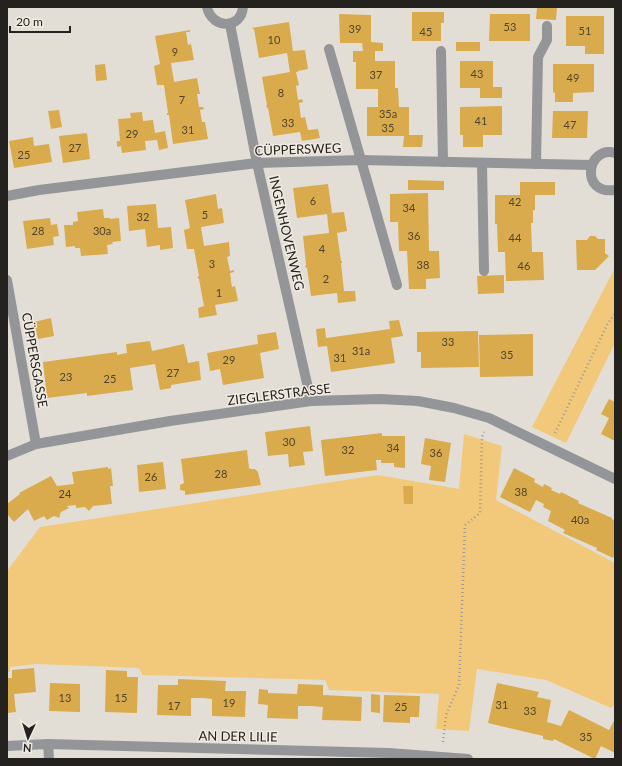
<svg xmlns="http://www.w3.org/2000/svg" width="622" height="766" font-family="Lato,sans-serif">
  <rect width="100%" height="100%" fill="#e3ded5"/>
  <g fill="#f2c97b">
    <path d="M 615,268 L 615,343 L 566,443 L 532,427 Z"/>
    <path d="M 464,434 L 502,446 L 496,500 L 615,563 L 615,704 L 611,708 L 546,680 L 477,669 L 469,731 L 436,729 L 439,694 L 329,690 L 325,680 L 142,675 L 139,668 L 36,664 L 10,667 L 10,672 L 7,672 L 7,571 L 40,527 L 378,475 L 459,489 Z"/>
  </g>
  <g fill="#d9ab4d">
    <path d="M 537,7 L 557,7 L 556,20 L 536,19 Z"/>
    <path d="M 412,12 L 444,12 L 444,23 L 441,23 L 441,41 L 412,41 Z"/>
    <path d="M 339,14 L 371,15 L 371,42 L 383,43 L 383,51 L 375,51 L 375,61 L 395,61 L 395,88 L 398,88 L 399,107 L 409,107 L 409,135 L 423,135 L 422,147 L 403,147 L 404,136 L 367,136 L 367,107 L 378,107 L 378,89 L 356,89 L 356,62 L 353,62 L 353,51 L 363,51 L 362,43 L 340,43 Z"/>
    <path d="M 490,14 L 530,14 L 530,41 L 489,41 Z"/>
    <path d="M 566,16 L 604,16 L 604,54 L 585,54 L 585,46 L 566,46 Z"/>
    <path d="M 289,22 L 293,51 L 305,50 L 308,69 L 298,71 L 298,72 L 296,72 L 299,85 L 296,86 L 298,100 L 302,99 L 303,102 L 299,103 L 301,118 L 305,117 L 308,130 L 318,129 L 320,138 L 302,141 L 300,132 L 273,136 L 268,108 L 267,108 L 266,106 L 267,105 L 262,77 L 290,72 L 287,53 L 259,58 L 254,29 L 251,28 Z"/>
    <path d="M 190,30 L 190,32 L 186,32 L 188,45 L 191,44 L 194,60 L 171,63 L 174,82 L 197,78 L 200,94 L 197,94 L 199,107 L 203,107 L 204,109 L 200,110 L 202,122 L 205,122 L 208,139 L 173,144 L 169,115 L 167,115 L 167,113 L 168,113 L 164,85 L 157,85 L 154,66 L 160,64 L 155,36 Z"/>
    <rect x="456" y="42" width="24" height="9"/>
    <path d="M 460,61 L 493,61 L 493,87 L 502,87 L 502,98 L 480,98 L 480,88 L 460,88 Z"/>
    <path d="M 105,64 L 107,80 L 96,81 L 95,65 Z"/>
    <path d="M 553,64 L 594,64 L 594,92 L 573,93 L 573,102 L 555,102 L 555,93 L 553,92 Z"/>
    <path d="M 502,106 L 502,135 L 483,135 L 483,147 L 463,147 L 463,135 L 460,135 L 460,107 Z"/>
    <path d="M 59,110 L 62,127 L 51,129 L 48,111 Z"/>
    <path d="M 553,111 L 588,111 L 587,138 L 552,138 Z"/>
    <path d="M 142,112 L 143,121 L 153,120 L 155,133 L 165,131 L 168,148 L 159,150 L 157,140 L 145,141 L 146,150 L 122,153 L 121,146 L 117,147 L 117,141 L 120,141 L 118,119 L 131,118 L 130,113 Z"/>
    <path d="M 87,133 L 90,159 L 63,163 L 59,136 Z"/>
    <path d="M 33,137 L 34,146 L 49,144 L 52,162 L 14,168 L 9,141 Z"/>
    <path d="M 408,180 L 444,181 L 444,190 L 408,190 Z"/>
    <path d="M 520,182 L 555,182 L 555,195 L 535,195 L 535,210 L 533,210 L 533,223 L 531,223 L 532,252 L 543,252 L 544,280 L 506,281 L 505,252 L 498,252 L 497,224 L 495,224 L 495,195 L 520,195 Z"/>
    <path d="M 328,184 L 332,213 L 344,212 L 347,231 L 337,233 L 341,261 L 342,261 L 342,263 L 341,263 L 344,291 L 355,291 L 356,301 L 338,303 L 337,293 L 311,296 L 307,268 L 305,267 L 306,265 L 303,236 L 329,233 L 327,214 L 297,218 L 293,188 Z"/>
    <path d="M 428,193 L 429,251 L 439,251 L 440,278 L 426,279 L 426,289 L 409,289 L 407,251 L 399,251 L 398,222 L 390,222 L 390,194 Z"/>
    <path d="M 216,194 L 218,209 L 222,208 L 224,223 L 201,227 L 204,246 L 229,242 L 230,256 L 227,257 L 230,271 L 234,270 L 234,272 L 230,273 L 232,287 L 235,286 L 238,301 L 215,305 L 217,315 L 199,318 L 198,308 L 204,306 L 199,279 L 197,277 L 199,276 L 194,249 L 187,249 L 184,230 L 190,228 L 185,200 Z"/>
    <path d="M 156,204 L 158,228 L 171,227 L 173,248 L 160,250 L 160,245 L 147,247 L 145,229 L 129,231 L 127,206 Z"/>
    <path d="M 103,209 L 104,218 L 110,218 L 110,219 L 119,218 L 121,241 L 112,242 L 113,244 L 107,245 L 108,254 L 81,256 L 80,248 L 75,248 L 75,246 L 66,247 L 64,225 L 73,225 L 73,222 L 78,221 L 77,212 Z"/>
    <path d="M 50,218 L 51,225 L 57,224 L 59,236 L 53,237 L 54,245 L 27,249 L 23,221 Z"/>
    <path d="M 590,236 L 595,236 L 598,239 L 605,239 L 605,253 L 609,256 L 595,270 L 577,270 L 576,240 L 587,240 Z"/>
    <path d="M 504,275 L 504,293 L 478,294 L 477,276 Z"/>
    <path d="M 51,318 L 54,336 L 38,339 L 34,322 Z"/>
    <path d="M 399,320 L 403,336 L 391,338 L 395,363 L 331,372 L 327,346 L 318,347 L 316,329 L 325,328 L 326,338 L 390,329 L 389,321 Z"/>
    <path d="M 478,331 L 479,367 L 421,368 L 421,352 L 417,352 L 417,332 Z"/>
    <path d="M 276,332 L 279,349 L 260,353 L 264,378 L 223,385 L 220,369 L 210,371 L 207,353 L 258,344 L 257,335 Z"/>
    <path d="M 533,334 L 533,376 L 480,377 L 479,335 Z"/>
    <path d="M 150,341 L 152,351 L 184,344 L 188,363 L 199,361 L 201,380 L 171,385 L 171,388 L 160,390 L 155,364 L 130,368 L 133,390 L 87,396 L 87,393 L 47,398 L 43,362 L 117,352 L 117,355 L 127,353 L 126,344 Z"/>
    <path d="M 609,399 L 615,402 L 615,441 L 601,434 L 609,418 L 601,414 Z"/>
    <path d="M 310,426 L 313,451 L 303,452 L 305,465 L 289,467 L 288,454 L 268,456 L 265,432 Z"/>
    <path d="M 382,433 L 382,436 L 405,436 L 405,468 L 394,467 L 394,463 L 381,463 L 381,460 L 376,460 L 377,470 L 325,476 L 321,440 Z"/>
    <path d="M 425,438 L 451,443 L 445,482 L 429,480 L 431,466 L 421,464 Z"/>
    <path d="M 247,450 L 249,468 L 251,469 L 255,469 L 258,472 L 261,485 L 185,495 L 185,491 L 180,490 L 180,485 L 184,483 L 181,459 Z"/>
    <path d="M 163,462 L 166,489 L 139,492 L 137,465 Z"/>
    <path d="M 108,467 L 108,469 L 111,468 L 113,486 L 110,486 L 112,504 L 93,506 L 89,511 L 85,507 L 76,508 L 76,505 L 67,506 L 69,508 L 61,512 L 59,518 L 54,516 L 47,520 L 44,516 L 34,521 L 28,509 L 14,522 L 7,514 L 7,504 L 20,494 L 19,493 L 51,476 L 57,486 L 74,484 L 72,472 Z"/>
    <path d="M 514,468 L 535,479 L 534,482 L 543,487 L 544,484 L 552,488 L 551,490 L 560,494 L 561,492 L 579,501 L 578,503 L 612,518 L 612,519 L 615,521 L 615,557 L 614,556 L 613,558 L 596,550 L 597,548 L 563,533 L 565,530 L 548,521 L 551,511 L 543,507 L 544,504 L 536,500 L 530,512 L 500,497 Z"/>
    <path d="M 403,486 L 413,486 L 413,504 L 404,504 Z"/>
    <path d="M 34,668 L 36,692 L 14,694 L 16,712 L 7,713 L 7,678 L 12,678 L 12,670 Z"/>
    <path d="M 106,670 L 127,671 L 127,677 L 138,677 L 137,713 L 105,712 Z"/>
    <path d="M 178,679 L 226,681 L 225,691 L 246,691 L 245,717 L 212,716 L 212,699 L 203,698 L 191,698 L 191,716 L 157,715 L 158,685 L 178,685 Z"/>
    <path d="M 50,683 L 80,684 L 80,712 L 49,711 Z"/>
    <path d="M 497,683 L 539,692 L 537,697 L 551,700 L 547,722 L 561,726 L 569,710 L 609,730 L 615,719 L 615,753 L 601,746 L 595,759 L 554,739 L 553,741 L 543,739 L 543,736 L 488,723 Z"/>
    <path d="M 298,684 L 323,685 L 323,695 L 362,697 L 361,721 L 322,720 L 323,707 L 311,706 L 298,706 L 298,719 L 267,718 L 268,705 L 258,704 L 259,689 L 268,690 L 268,693 L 297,694 Z"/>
    <path d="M 371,694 L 380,695 L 380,713 L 371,712 Z"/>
    <path d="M 384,695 L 420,696 L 419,717 L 410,717 L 410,723 L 383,722 Z"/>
  </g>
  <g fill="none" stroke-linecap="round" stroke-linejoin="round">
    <g stroke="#9c9991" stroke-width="2.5" stroke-dasharray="1 3" stroke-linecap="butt">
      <path d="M 555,433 L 608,323 L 615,314"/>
      <path d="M 443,742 L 446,715 L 459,685 L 465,525 L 480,513 L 482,437 L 484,432"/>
    </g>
    <g stroke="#949599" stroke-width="10">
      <path d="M 329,49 L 397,285"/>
      <path d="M 441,51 L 443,162"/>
      <path d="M 482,163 L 484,271"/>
      <path d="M 536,164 L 538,57 L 547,40 L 547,26"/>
    </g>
    <g stroke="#949599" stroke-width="10">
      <path d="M 207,7 C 212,29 241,30 243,7"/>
      <path d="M 230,24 L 257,163 L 311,401"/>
      <path d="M 615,153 C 587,145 579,195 615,190"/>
      <path d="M 7,196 L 39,190 L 257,163 L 361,160 L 591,165"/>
      <path d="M 7,280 L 36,444"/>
      <path d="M 7,456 L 36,444 L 170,421 L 311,401 L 380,399 L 418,401 L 454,408 L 489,418 L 615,479"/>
      <path d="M 48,744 L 49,759"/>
      <path d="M 7,746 L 48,744 L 389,753 L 468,759"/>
    </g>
  </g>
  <g text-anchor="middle" stroke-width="3" stroke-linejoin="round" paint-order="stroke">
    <g font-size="11" fill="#51442a">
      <text x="510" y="31">53</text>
      <text x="355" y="33">39</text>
      <text x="585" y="35">51</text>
      <text x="426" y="36">45</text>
      <text x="274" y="44">10</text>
      <text x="175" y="56">9</text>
      <text x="477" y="78">43</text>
      <text x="376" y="79">37</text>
      <text x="573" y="82">49</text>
      <text x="281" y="97">8</text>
      <text x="182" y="104">7</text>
      <text x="388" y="118">35a</text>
      <text x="481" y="125">41</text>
      <text x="288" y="127">33</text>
      <text x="570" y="129">47</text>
      <text x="388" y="132">35</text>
      <text x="188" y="134">31</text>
      <text x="132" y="138">29</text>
      <text x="75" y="152">27</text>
      <text x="24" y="159">25</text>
      <text x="313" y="205">6</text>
      <text x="515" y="206">42</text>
      <text x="409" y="212">34</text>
      <text x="205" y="219">5</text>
      <text x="143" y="221">32</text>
      <text x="38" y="235">28</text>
      <text x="102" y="235">30a</text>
      <text x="414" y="240">36</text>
      <text x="515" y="242">44</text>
      <text x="322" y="253">4</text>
      <text x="212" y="268">3</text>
      <text x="423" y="269">38</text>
      <text x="524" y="270">46</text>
      <text x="326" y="283">2</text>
      <text x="219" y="297">1</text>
      <text x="448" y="346">33</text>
      <text x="361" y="355">31a</text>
      <text x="507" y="359">35</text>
      <text x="340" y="362">31</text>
      <text x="229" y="364">29</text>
      <text x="173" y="377">27</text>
      <text x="66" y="381">23</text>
      <text x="110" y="383">25</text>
      <text x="289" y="446">30</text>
      <text x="393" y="452">34</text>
      <text x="348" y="454">32</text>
      <text x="436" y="457">36</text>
      <text x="221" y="478">28</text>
      <text x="151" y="481">26</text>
      <text x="521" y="496">38</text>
      <text x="65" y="498">24</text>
      <text x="580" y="524">40a</text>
      <text x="65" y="702">13</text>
      <text x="121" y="702">15</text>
      <text x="229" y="707">19</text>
      <text x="502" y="709">31</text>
      <text x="174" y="710">17</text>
      <text x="401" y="711">25</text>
      <text x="530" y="715">33</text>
      <text x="586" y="741">35</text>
    </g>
    <g font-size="13" fill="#24221e" stroke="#f0ebe2">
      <text transform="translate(298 149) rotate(-2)" y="5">CÜPPERSWEG</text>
      <text transform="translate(287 233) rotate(77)" y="5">INGENHOVENWEG</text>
      <text transform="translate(35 360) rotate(80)" y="5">CÜPPERSGASSE</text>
      <text transform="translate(279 394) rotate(-7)" y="5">ZIEGLERSTRASSE</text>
      <text transform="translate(238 736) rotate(1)" y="5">AN DER LILIE</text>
    </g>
  </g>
  <rect width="622" height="766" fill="none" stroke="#24221e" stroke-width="16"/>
  <g transform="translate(28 738) rotate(184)" stroke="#f0ebe2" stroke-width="3" paint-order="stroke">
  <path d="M0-3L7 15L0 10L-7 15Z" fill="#24221e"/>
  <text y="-6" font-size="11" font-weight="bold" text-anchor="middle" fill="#24221e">N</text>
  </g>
  <path d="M10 26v6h60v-6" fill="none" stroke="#24221e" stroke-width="2"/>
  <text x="16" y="26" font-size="12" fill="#24221e" stroke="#f0ebe2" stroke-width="3" paint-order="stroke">20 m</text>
</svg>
